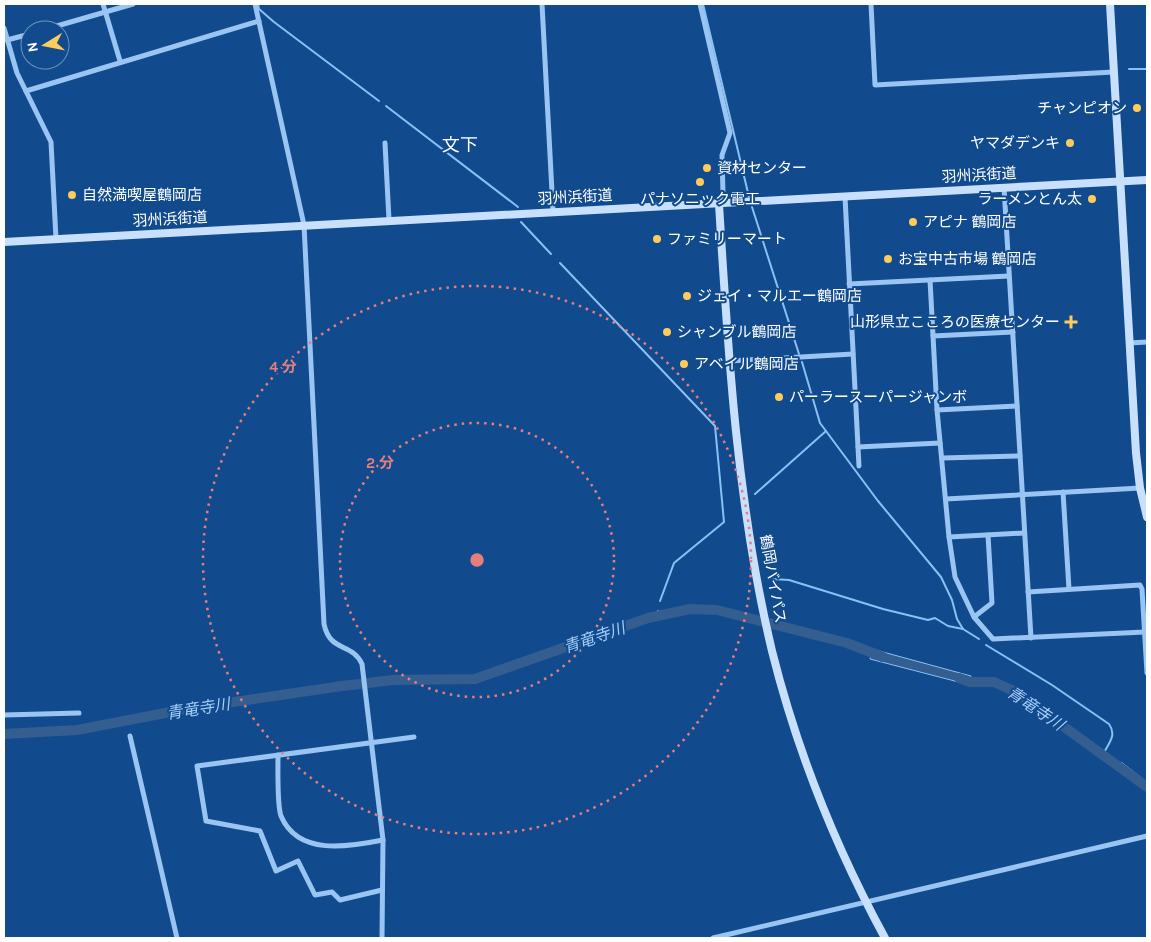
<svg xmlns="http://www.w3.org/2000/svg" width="1151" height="942" font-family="Karla,'Noto Sans JP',sans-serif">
  <rect width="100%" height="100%" fill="#114b8e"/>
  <g fill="#335e8f" stroke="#8bc0f5">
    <path d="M 872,649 L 971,676 L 970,685 L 870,659 Z"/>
    <path d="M 1121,762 L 1147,782 L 1147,791 L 1116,769 Z"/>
  </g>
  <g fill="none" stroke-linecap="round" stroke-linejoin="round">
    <g stroke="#8bc0f5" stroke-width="2">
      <path d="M 258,4 L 259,9 L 274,22 L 379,101"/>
      <path d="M 703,4 L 749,197"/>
      <path d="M 1129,69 L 1147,69"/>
      <path d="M 386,106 L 518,207"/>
      <path d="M 752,207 L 799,354"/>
      <path d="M 521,222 L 551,254"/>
      <path d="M 560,263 L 715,426 L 724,522 L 674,563 L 660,601"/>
      <path d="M 802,362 L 820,423 L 878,501 L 941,577 L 952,600 L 957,619 L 963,629"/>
      <path d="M 755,494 L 826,431"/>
      <path d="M 773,579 L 789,580 L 883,609 L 928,620 L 935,618 L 948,626 L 963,629 L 979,639"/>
      <path d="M 657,616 L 658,611"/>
      <path d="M 986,645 L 1052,685 L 1109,724 C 1117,735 1109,743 1103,754"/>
    </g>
    <g stroke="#335e8f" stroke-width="10">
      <path d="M 959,678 L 970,682 L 994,682 L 1016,692 L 1147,787"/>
      <path d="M 4,734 L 77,730 L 186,709 L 342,686 L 393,680 L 475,679 L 648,618 L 690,609 L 717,610 L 847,643 L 883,657"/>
    </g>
    <g stroke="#9ac4f2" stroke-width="5">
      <path d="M 103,4 L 120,61"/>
      <path d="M 255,4 L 304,225 L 324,624 C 330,653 352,642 362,664 L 383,840 L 382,938"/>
      <path d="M 542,4 L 553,211"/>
      <path d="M 700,4 L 730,133 L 722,155 L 723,194 L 719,204"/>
      <path d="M 871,4 L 875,85 L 1114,72"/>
      <path d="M 4,28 L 17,73 L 51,142 L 56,239"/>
      <path d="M 43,30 L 133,4"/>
      <path d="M 7,40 L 30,34"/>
      <path d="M 26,91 L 259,21"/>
      <path d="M 385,143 L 389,220"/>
      <path d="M 1004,187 L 1031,638"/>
      <path d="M 845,197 L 859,466"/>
      <path d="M 930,280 L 937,410 L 949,537 L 955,577 L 974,617 L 993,639 L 1145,632"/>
      <path d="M 849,284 L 1009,276"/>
      <path d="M 933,336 L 1013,332"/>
      <path d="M 1129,343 L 1147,342"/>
      <path d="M 729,361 L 853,354"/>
      <path d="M 937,410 L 1017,406"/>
      <path d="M 858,447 L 940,443"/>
      <path d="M 942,458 L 1020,456"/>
      <path d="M 1063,492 L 1069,589"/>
      <path d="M 946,499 L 1140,488"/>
      <path d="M 949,537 L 1024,533"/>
      <path d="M 1028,592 L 1140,585 L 1142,589 L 1147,673"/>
      <path d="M 974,617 L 992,603 L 988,535"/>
      <path d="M 4,715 L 79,713"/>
      <path d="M 130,736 L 177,938"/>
      <path d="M 278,755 C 278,768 277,805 281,816 C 298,856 348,847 383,840"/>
      <path d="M 382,890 L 340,900 L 332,892 L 315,895 L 298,861 L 276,871 L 260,831 L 206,821 L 197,766 L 414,737"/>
      <path d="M 713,938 L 1147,836"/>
    </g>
    <g stroke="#c9e0fc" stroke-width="8">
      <path d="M 1110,4 L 1136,453 L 1140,488 L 1147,517"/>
      <path d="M 719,204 C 728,353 737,506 772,651 C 797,751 836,848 885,938"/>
      <path d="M 4,242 L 1147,180"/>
    </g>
  </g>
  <g fill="none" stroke="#e67e7e" stroke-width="2.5" stroke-dasharray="2.5 5">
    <circle cx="477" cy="560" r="137"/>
    <circle cx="477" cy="560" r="274"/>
  </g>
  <g fill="#ffcb5b" stroke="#114b8e" stroke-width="2">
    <circle cx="1137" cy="108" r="5"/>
    <circle cx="1070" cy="143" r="5"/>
    <circle cx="707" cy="168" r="5"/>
    <circle cx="700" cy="182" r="5"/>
    <circle cx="72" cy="195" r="5"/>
    <circle cx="1092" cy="199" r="5"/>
    <circle cx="913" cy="222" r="5"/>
    <circle cx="657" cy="239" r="5"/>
    <circle cx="888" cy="259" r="5"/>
    <circle cx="687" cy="296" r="5"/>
    <path d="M1068.5 314.5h5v5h5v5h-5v5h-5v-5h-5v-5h5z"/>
    <circle cx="667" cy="332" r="5"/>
    <circle cx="684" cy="364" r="5"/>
    <circle cx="779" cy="397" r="5"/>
  </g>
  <g text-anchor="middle" stroke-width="4" stroke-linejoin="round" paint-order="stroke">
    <g font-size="15" fill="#fff" stroke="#114b8e" text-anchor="start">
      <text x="1127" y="113" text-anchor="end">チャンピオン</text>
      <text x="1060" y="148" text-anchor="end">ヤマダデンキ</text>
      <text x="717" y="173">資材センター</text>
      <text x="82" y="200">自然満喫屋鶴岡店</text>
      <text x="700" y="204" text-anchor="middle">パナソニック電工</text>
      <text x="1082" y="204" text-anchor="end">ラーメンとん太</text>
      <text x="923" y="227">アピナ 鶴岡店</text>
      <text x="667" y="244">ファミリーマート</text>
      <text x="898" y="264">お宝中古市場 鶴岡店</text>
      <text x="697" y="301">ジェイ・マルエー鶴岡店</text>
      <text x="1060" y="327" text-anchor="end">山形県立こころの医療センター</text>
      <text x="677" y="337">シャンブル鶴岡店</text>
      <text x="694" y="369">アベイル鶴岡店</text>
      <text x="789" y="402">パーラースーパージャンボ</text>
    </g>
    <g font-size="15" fill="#fff" stroke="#114b8e">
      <text transform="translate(979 175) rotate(-3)" y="5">羽州浜街道</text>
      <text transform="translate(575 197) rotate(-3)" y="5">羽州浜街道</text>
      <text transform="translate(170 219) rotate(-3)" y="5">羽州浜街道</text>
      <text transform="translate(773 579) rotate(80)" y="5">鶴岡バイパス</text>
    </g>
    <g font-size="16" font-style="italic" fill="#a6cef9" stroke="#114b8e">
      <text transform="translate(594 637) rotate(-19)" y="6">青竜寺川</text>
      <text transform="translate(198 708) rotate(-9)" y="6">青竜寺川</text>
      <text transform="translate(1036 708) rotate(34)" y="6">青竜寺川</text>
    </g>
    <g font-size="18" fill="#fff" stroke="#114b8e">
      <text x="460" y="151">文下</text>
    </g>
  </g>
  <circle cx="477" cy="560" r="8" fill="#e67e7e" stroke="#114b8e" stroke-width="2.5"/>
  <g font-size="15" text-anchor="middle" font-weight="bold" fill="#e67e7e" stroke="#114b8e" stroke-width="4" stroke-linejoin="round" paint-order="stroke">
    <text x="283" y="372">4 分</text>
    <text x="380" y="468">2 分</text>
  </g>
  <rect width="1151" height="942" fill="none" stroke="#ffffff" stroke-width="10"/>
  <g transform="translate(45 45) rotate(260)"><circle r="24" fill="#114b8e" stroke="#7093bb"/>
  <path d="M0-4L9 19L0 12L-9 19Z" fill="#ffcb5b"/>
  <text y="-8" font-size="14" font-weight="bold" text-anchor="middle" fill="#ffffff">N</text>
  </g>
</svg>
